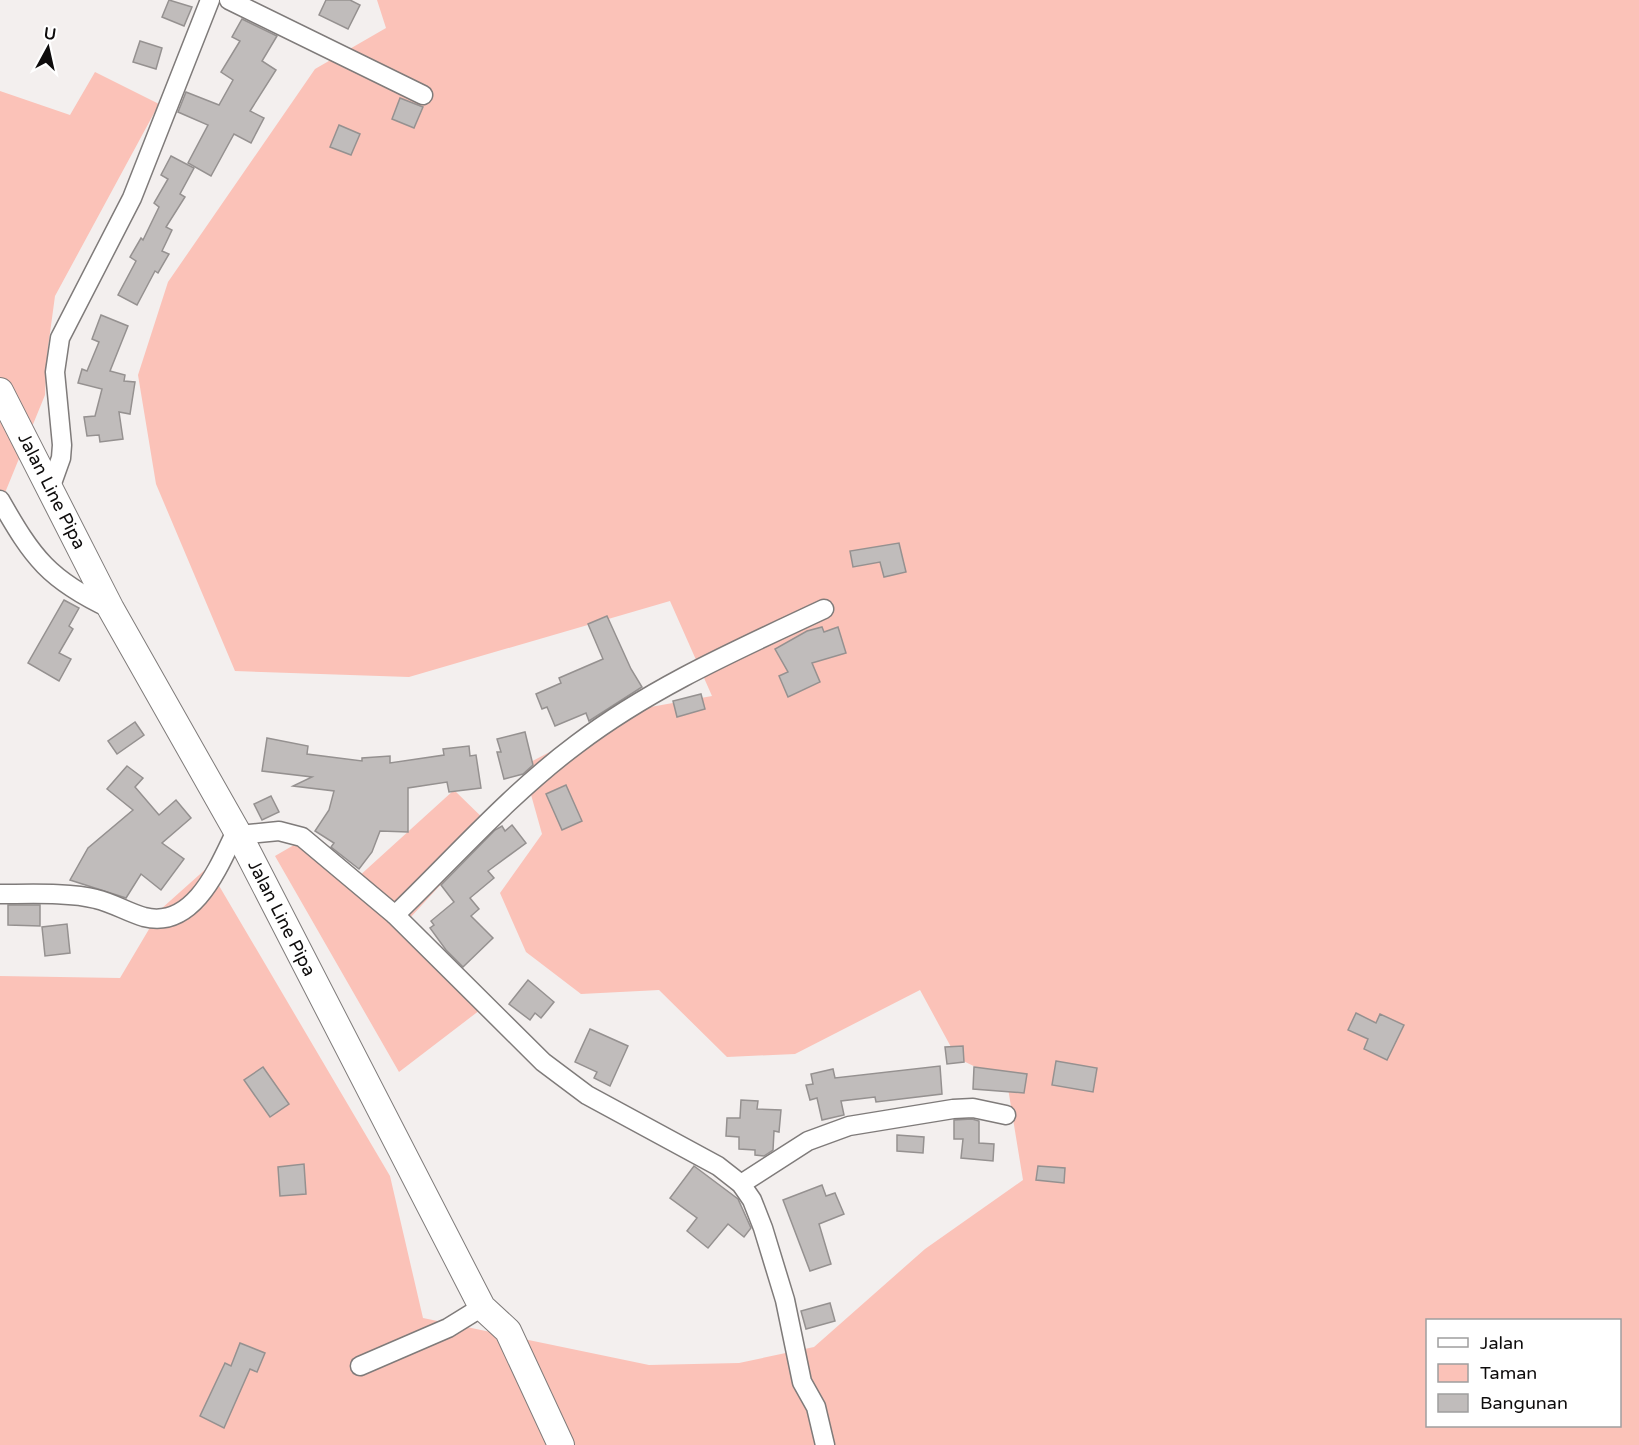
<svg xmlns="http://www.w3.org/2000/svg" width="1639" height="1445" font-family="'Varela Round',sans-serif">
  <rect width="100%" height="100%" fill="#f3efee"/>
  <g fill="#fbc2b8" fill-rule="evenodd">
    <path d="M 377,0 L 1639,0 L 1639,1445 L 0,1445 L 0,976 L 120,978 L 161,909 L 208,867 L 390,1176 L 423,1318 L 649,1365 L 739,1363 L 814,1347 L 925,1249 L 1023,1180 L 1007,1082 L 957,1058 L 920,990 L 795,1054 L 727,1057 L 659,990 L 581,994 L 526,952 L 500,893 L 542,834 L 523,766 L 628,711 L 712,696 L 670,601 L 409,677 L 235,671 L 156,484 L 138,375 L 168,282 L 315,69 L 386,28 ZM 1428,1320 L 1620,1320 L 1620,1426 L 1428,1426 Z"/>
    <path d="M 95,72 L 159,104 L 55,296 L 47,355 L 45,395 L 0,505 L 0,91 L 70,115 Z"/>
    <path d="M 454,790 L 493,828 L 409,919 L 480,1010 L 399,1072 L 275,856 L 306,838 L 357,878 Z"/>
  </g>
  <g fill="#c0bcbb" stroke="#959190" stroke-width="1.5">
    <path d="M 169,0 L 192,7 L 184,26 L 162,17 Z"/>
    <path d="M 326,0 L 350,0 L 360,5 L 348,29 L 319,15 Z"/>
    <path d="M 242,19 L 277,36 L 262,61 L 276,70 L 250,111 L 264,118 L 251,143 L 234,134 L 211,176 L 188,163 L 208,125 L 178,112 L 186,92 L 219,105 L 233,80 L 221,72 L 240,41 L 232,37 Z"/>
    <path d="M 140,41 L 162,48 L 156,69 L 133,62 Z"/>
    <path d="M 400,98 L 423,107 L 414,128 L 392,119 Z"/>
    <path d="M 339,125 L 360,134 L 351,155 L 330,147 Z"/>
    <path d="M 171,156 L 194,168 L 180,194 L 185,197 L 166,227 L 172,230 L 162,251 L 169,254 L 158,273 L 155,271 L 137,305 L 118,295 L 136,261 L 130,257 L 141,238 L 143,240 L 159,207 L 154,203 L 168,179 L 161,175 Z"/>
    <path d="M 101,315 L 128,326 L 110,371 L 125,375 L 124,381 L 135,382 L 130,414 L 119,412 L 123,439 L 100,442 L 99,435 L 87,436 L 84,417 L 95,416 L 102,389 L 78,383 L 82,369 L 87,371 L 99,342 L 92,339 Z"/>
    <path d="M 899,543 L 906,572 L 884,577 L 880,562 L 853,567 L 850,551 Z"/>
    <path d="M 64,600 L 79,608 L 69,626 L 73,629 L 59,653 L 71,659 L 59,681 L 28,663 Z"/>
    <path d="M 607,616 L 631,669 L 642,687 L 589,721 L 586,713 L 555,726 L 547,707 L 542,709 L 536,694 L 561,683 L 559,678 L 603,659 L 588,624 Z"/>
    <path d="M 822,627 L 824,632 L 838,627 L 846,653 L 812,663 L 820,682 L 788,697 L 779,676 L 788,672 L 775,649 L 807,631 Z"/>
    <path d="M 701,694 L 705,709 L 677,717 L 673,701 Z"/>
    <path d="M 135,722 L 144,735 L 117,754 L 108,741 Z"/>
    <path d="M 525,732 L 533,765 L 523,774 L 504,779 L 497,752 L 501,752 L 497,739 Z"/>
    <path d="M 267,738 L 308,746 L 307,754 L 362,761 L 362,758 L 390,756 L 390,763 L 444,755 L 443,749 L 469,746 L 470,756 L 476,755 L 481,788 L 449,792 L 447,782 L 408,788 L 408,832 L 380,831 L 372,852 L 359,869 L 331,847 L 334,843 L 315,831 L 329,810 L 334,791 L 293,786 L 312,777 L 262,771 Z"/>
    <path d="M 127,766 L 143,778 L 135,787 L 159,815 L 176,800 L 191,818 L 162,843 L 184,859 L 161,890 L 141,874 L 126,898 L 70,880 L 88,848 L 133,810 L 107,789 Z"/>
    <path d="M 566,785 L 582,821 L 562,830 L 546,794 Z"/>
    <path d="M 271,796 L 279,812 L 262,820 L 254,804 Z"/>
    <path d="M 512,825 L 526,843 L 488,871 L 494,878 L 470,898 L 479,909 L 471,916 L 493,938 L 463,967 L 446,950 L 430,928 L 434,925 L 431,921 L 454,902 L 441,885 L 495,830 L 502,826 L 505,831 Z"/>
    <path d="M 8,905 L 40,905 L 40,926 L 8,925 Z"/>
    <path d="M 67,924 L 70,953 L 45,956 L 42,927 Z"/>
    <path d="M 528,980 L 554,1002 L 541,1018 L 535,1013 L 530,1020 L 509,1004 Z"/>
    <path d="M 1356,1013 L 1376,1023 L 1380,1014 L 1404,1025 L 1387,1060 L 1364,1049 L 1368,1039 L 1348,1030 Z"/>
    <path d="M 590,1029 L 628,1046 L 610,1086 L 594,1078 L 597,1072 L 575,1062 Z"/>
    <path d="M 963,1046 L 964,1062 L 947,1064 L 945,1047 Z"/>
    <path d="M 1056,1061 L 1097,1068 L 1093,1092 L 1052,1085 Z"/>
    <path d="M 940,1066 L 942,1094 L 876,1102 L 875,1097 L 841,1101 L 844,1115 L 822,1120 L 817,1098 L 810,1100 L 806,1085 L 813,1084 L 811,1074 L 833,1069 L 835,1078 Z"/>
    <path d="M 263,1067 L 289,1104 L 270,1117 L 244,1080 Z"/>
    <path d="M 974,1067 L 1027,1074 L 1024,1093 L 973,1089 Z"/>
    <path d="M 741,1100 L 758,1101 L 757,1109 L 781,1110 L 779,1132 L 774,1131 L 773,1150 L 764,1156 L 755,1155 L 755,1150 L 739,1149 L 739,1137 L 726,1136 L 727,1118 L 740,1118 Z"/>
    <path d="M 972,1119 L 979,1121 L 979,1143 L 994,1144 L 993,1161 L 961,1158 L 963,1139 L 954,1139 L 954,1120 Z"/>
    <path d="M 897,1135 L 924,1137 L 923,1153 L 897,1151 Z"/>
    <path d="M 304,1164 L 306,1194 L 280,1196 L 278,1167 Z"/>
    <path d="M 694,1166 L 738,1199 L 751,1228 L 744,1237 L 728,1224 L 708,1248 L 687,1231 L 697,1218 L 670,1198 Z"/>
    <path d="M 1038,1166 L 1065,1168 L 1064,1183 L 1036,1180 Z"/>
    <path d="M 822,1185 L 826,1196 L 835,1193 L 844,1214 L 819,1224 L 831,1264 L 810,1271 L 783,1200 Z"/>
    <path d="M 830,1303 L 835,1321 L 806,1329 L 801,1311 Z"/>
    <path d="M 240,1343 L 265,1353 L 257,1372 L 250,1369 L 224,1428 L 200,1416 L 225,1363 L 231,1366 Z"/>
  </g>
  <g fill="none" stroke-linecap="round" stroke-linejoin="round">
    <defs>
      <g id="street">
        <path d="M 229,0 L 423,95"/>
        <path d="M 51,486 L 61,458 L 62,445 L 55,372 L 60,338 L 132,198 L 210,0"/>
        <path d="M 0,500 C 33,558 49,580 111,609"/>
        <path d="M 239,835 L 279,831 L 302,837 L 395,915 L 543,1062 L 587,1095 L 718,1166 L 741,1184 L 752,1200 L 763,1228 L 785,1300 L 802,1382 L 816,1407 L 825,1445"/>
        <path d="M 0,894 C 27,894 71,892 96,899 C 113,903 127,912 144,917 C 194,930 219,866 236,831"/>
        <path d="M 395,915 C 455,857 510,794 577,744 C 652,687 739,649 824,609"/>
        <path d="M 741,1184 L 808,1141 L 849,1126 L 953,1109 L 973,1108 L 1006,1115"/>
        <path d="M 360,1366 L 448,1328 L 482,1307"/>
      </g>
      <path id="secondary" d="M 0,391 L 111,609 L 239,835 L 482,1307 L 508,1331 L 561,1445"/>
    </defs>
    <use href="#street" stroke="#7f7b7a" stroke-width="21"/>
    <use href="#secondary" stroke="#7f7b7a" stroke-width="28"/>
    <use href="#street" stroke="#fff" stroke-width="18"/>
    <use href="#secondary" stroke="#fff" stroke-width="26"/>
  </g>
  <g text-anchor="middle" stroke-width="4.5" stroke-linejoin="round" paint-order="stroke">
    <g font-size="18" fill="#0e0c0c" stroke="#fff">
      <text transform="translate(52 491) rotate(63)" y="6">Jalan Line Pipa</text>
      <text transform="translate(282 918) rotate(63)" y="6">Jalan Line Pipa</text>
    </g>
  </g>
  <rect x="1426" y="1319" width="195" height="108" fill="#ffffff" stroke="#9f9e9e" stroke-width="1.5"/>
  <rect x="1438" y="1338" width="30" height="9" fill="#ffffff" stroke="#9f9e9e" stroke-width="1.5"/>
  <text x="1480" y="1349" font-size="18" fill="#0e0c0c">Jalan</text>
  <rect x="1438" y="1364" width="30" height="18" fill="#fbc2b8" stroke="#9f9e9e" stroke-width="1.5"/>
  <text x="1480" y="1379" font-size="18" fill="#0e0c0c">Taman</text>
  <rect x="1438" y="1394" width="30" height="18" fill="#c0bcbb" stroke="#9f9e9e" stroke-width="1.5"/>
  <text x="1480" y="1409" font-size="18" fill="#0e0c0c">Bangunan</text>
  <g transform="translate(48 48) rotate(8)" stroke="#ffffff" stroke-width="4.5" paint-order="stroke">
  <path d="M0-4.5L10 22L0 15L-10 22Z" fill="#0e0c0c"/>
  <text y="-9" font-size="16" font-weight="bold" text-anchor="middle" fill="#0e0c0c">U</text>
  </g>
</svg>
